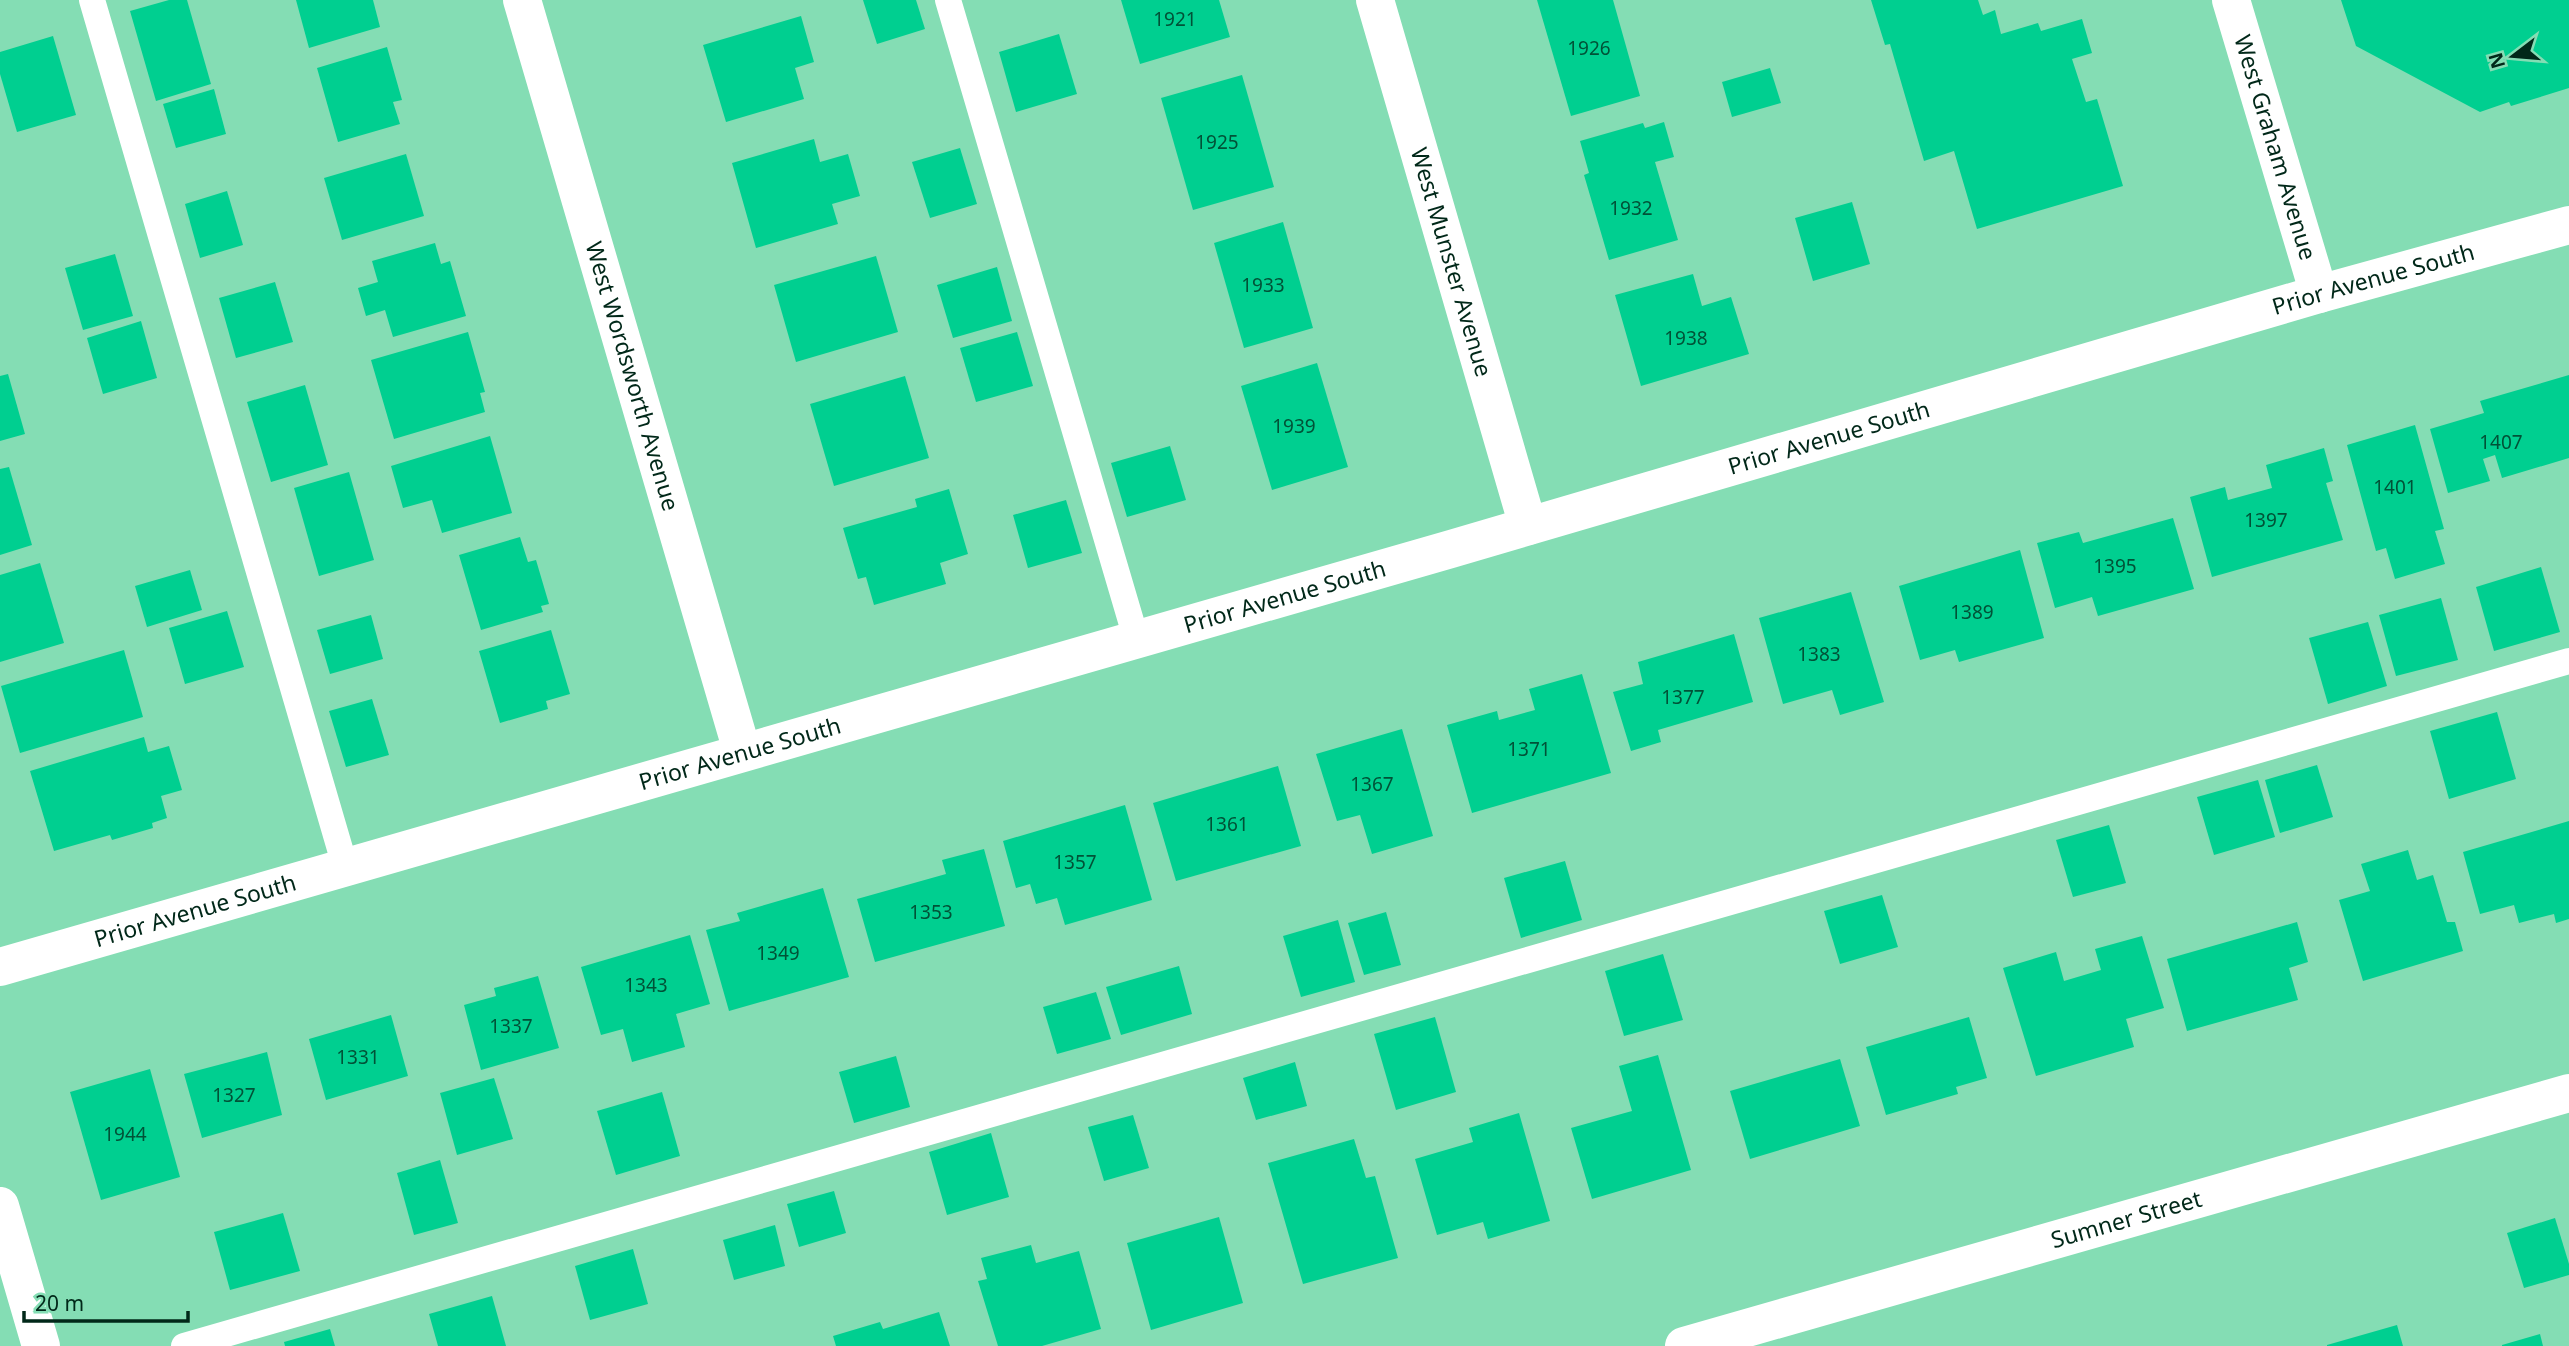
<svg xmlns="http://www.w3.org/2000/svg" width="2569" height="1346" font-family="'Noto Sans',sans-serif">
  <rect width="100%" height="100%" fill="#84ddb4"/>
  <g fill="#00cf90">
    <path d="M 169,0 L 187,0 L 211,84 L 156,101 L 130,11 Z"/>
    <path d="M 296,0 L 373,0 L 380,27 L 309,48 Z"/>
    <path d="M 863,0 L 916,0 L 925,29 L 877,44 Z"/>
    <path d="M 1121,0 L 1219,0 L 1230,37 L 1140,64 Z"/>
    <path d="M 1537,0 L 1613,0 L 1640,96 L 1571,116 Z"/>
    <path d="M 1871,0 L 1978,0 L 1983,15 L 1995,10 L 2001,34 L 2038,23 L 2041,31 L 2082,19 L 2092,53 L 2072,59 L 2086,102 L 2097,99 L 2123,186 L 1977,229 L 1954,151 L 1924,161 L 1890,44 L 1885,45 Z"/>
    <path d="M 2341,0 L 2569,0 L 2569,88 L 2511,106 L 2509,102 L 2480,112 L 2356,46 Z"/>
    <path d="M 801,16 L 814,62 L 795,68 L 804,99 L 726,122 L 703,45 Z"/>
    <path d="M 1059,34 L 1077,94 L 1016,112 L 999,52 Z"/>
    <path d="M 53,36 L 76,115 L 17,132 L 0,74 L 0,52 Z"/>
    <path d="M 387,47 L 402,100 L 393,102 L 400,124 L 338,142 L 317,68 Z"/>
    <path d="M 1770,68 L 1781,103 L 1732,117 L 1722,82 Z"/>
    <path d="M 1242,75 L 1274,187 L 1193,210 L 1161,98 Z"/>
    <path d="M 214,89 L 226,134 L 176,148 L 163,104 Z"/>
    <path d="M 1664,122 L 1674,157 L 1655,162 L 1678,240 L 1609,260 L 1584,175 L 1589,173 L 1580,141 L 1643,123 L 1645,128 Z"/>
    <path d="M 814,139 L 820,162 L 848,154 L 860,196 L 832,204 L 838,224 L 756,248 L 732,163 Z"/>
    <path d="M 960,148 L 977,204 L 930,218 L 912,162 Z"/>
    <path d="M 406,154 L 424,216 L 342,240 L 324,178 Z"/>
    <path d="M 227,191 L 243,245 L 200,258 L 185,204 Z"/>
    <path d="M 1852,202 L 1870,264 L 1813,281 L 1795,218 Z"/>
    <path d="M 1283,222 L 1313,328 L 1244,348 L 1214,243 Z"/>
    <path d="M 435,243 L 441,264 L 450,261 L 466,316 L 393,337 L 385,310 L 366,316 L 358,288 L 378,282 L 372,261 Z"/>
    <path d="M 115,254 L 133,316 L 83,330 L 65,268 Z"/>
    <path d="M 876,256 L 898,332 L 796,362 L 774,285 Z"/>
    <path d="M 997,267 L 1012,321 L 953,338 L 937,285 Z"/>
    <path d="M 1693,274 L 1702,306 L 1731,297 L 1749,354 L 1641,386 L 1615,295 Z"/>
    <path d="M 275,282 L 293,342 L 236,358 L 219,298 Z"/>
    <path d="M 141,321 L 157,378 L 103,394 L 87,338 Z"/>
    <path d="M 468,332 L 485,392 L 480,393 L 485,412 L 394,439 L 371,360 Z"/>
    <path d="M 1017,332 L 1033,386 L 976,402 L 960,348 Z"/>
    <path d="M 1317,363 L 1348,467 L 1272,490 L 1241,386 Z"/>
    <path d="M 8,374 L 25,434 L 0,441 L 0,376 Z"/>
    <path d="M 2569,375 L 2569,458 L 2502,478 L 2495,455 L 2483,459 L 2490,481 L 2448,493 L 2430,429 L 2484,413 L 2480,401 Z"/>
    <path d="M 905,376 L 929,458 L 834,486 L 810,404 Z"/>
    <path d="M 305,385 L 328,465 L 271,482 L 247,402 Z"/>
    <path d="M 2415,425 L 2444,529 L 2435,531 L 2445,564 L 2395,579 L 2386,548 L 2376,551 L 2347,445 Z"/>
    <path d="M 490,436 L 512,513 L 442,533 L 432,500 L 403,508 L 391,466 Z"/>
    <path d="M 1170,446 L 1186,500 L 1127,517 L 1111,463 Z"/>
    <path d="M 2324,448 L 2333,481 L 2326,483 L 2343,540 L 2212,577 L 2190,497 L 2225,487 L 2228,500 L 2272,488 L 2266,465 Z"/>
    <path d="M 9,467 L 32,545 L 0,555 L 0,469 Z"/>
    <path d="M 349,472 L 374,560 L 319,576 L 294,488 Z"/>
    <path d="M 949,489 L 968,554 L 940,563 L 946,584 L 874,605 L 866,577 L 858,579 L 843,528 L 917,507 L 915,499 Z"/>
    <path d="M 1066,500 L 1082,553 L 1028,568 L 1013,515 Z"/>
    <path d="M 2173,518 L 2194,589 L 2098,616 L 2092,597 L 2055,608 L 2037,543 L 2079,532 L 2083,543 Z"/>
    <path d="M 520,537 L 528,562 L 536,560 L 549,604 L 541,606 L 543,612 L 481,630 L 459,555 Z"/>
    <path d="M 2020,550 L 2044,638 L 1959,662 L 1955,650 L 1920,660 L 1899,586 Z"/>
    <path d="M 40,563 L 64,643 L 0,662 L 0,575 Z"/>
    <path d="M 2541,567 L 2560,632 L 2494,651 L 2476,587 Z"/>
    <path d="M 190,570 L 202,610 L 147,627 L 135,586 Z"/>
    <path d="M 1851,592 L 1884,702 L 1840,715 L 1832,690 L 1783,704 L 1759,618 Z"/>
    <path d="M 2441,598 L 2458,660 L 2396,676 L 2379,615 Z"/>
    <path d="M 227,611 L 244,667 L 185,684 L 169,628 Z"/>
    <path d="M 371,615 L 383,659 L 330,674 L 317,630 Z"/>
    <path d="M 2368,622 L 2387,686 L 2328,704 L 2309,638 Z"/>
    <path d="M 551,630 L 570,694 L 546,701 L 548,709 L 500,723 L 479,651 Z"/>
    <path d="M 1734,634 L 1753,702 L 1658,730 L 1661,742 L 1631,751 L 1613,692 L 1643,684 L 1638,662 Z"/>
    <path d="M 124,650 L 143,717 L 20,753 L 1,686 Z"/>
    <path d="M 1582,674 L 1611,773 L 1472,813 L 1447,725 L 1497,711 L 1499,720 L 1535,710 L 1529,689 Z"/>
    <path d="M 372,699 L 389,755 L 346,767 L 329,711 Z"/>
    <path d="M 2497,712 L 2516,779 L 2449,799 L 2430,731 Z"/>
    <path d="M 1402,729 L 1433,836 L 1372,854 L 1360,815 L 1337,821 L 1316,754 Z"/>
    <path d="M 144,737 L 148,752 L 169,746 L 182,790 L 161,796 L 167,818 L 152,823 L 153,828 L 112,840 L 110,835 L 54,851 L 30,771 Z"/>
    <path d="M 2317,765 L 2333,817 L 2280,833 L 2265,780 Z"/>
    <path d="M 1278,766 L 1301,846 L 1176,881 L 1153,803 Z"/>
    <path d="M 2258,780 L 2275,837 L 2214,855 L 2197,797 Z"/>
    <path d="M 1125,805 L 1152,900 L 1065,925 L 1057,898 L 1036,904 L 1030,884 L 1016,888 L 1003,841 Z"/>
    <path d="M 2569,821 L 2569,919 L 2556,923 L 2554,914 L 2519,923 L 2514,905 L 2480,914 L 2463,852 Z"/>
    <path d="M 2109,825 L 2126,883 L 2073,897 L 2056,840 Z"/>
    <path d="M 984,849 L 1005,926 L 875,962 L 857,899 L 946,874 L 942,860 Z"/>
    <path d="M 2408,850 L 2417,880 L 2433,875 L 2447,922 L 2455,922 L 2463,951 L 2363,981 L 2339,900 L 2370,891 L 2361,864 Z"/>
    <path d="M 1565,861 L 1582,920 L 1521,938 L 1504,878 Z"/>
    <path d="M 823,888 L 849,977 L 729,1011 L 706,930 L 740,921 L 737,913 Z"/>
    <path d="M 1882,895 L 1898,947 L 1840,964 L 1824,911 Z"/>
    <path d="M 1386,912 L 1401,965 L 1364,975 L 1348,923 Z"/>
    <path d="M 1338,920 L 1355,982 L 1301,997 L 1283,936 Z"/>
    <path d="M 2297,922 L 2308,962 L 2289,968 L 2298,1000 L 2187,1031 L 2167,959 Z"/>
    <path d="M 690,935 L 710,1004 L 676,1014 L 685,1047 L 632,1062 L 623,1029 L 601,1035 L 581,967 Z"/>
    <path d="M 2142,936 L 2164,1008 L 2126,1019 L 2134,1047 L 2036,1076 L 2003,968 L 2056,952 L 2064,981 L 2101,970 L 2095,949 Z"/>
    <path d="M 1663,954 L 1683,1020 L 1624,1036 L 1605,971 Z"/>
    <path d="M 1179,966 L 1192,1014 L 1121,1035 L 1106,987 Z"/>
    <path d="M 538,976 L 559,1048 L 481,1070 L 464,1005 L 496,996 L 494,988 Z"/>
    <path d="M 1096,992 L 1111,1039 L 1057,1054 L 1043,1007 Z"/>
    <path d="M 391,1015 L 408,1076 L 326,1100 L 309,1039 Z"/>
    <path d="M 1435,1017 L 1456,1092 L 1396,1110 L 1374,1034 Z"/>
    <path d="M 1969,1017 L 1987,1078 L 1956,1087 L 1958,1094 L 1886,1115 L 1866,1047 Z"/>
    <path d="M 267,1052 L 282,1115 L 202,1138 L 184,1074 Z"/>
    <path d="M 1658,1055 L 1691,1170 L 1592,1199 L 1571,1128 L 1632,1111 L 1619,1066 Z"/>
    <path d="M 896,1056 L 910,1107 L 854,1123 L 839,1072 Z"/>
    <path d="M 1840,1059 L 1860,1126 L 1750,1159 L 1730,1091 Z"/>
    <path d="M 1295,1062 L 1307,1106 L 1256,1120 L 1243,1078 Z"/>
    <path d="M 150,1069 L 180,1177 L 101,1200 L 70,1092 Z"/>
    <path d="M 494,1078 L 513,1139 L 457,1155 L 440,1093 Z"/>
    <path d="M 662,1092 L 680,1156 L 616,1175 L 597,1111 Z"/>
    <path d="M 1519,1113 L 1550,1221 L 1488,1239 L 1483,1222 L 1437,1235 L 1415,1159 L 1473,1142 L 1469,1128 Z"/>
    <path d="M 1133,1115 L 1149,1168 L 1104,1181 L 1088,1127 Z"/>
    <path d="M 991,1133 L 1009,1197 L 947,1215 L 929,1152 Z"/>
    <path d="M 1354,1139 L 1366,1178 L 1375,1176 L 1398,1258 L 1303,1284 L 1268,1163 Z"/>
    <path d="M 440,1160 L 458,1223 L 414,1235 L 397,1173 Z"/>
    <path d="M 834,1191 L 846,1233 L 799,1247 L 787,1204 Z"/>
    <path d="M 283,1213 L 300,1271 L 230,1290 L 214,1232 Z"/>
    <path d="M 1219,1217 L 1243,1303 L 1151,1330 L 1127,1243 Z"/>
    <path d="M 2555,1218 L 2569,1264 L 2569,1275 L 2524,1288 L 2507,1233 Z"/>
    <path d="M 775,1225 L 785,1266 L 734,1280 L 723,1240 Z"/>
    <path d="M 1031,1245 L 1036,1263 L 1079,1251 L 1101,1329 L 1042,1346 L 998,1346 L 978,1281 L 987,1279 L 981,1258 Z"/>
    <path d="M 633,1249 L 648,1304 L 590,1320 L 575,1266 Z"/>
    <path d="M 492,1296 L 506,1346 L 438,1346 L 429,1314 Z"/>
    <path d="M 939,1312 L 950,1346 L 836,1346 L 833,1336 L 880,1322 L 883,1329 Z"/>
    <path d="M 2397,1325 L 2403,1346 L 2327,1346 L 2327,1345 Z"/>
    <path d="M 330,1329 L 335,1346 L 285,1346 L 284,1342 Z"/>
    <path d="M 2540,1334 L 2543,1346 L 2502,1346 L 2502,1345 Z"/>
  </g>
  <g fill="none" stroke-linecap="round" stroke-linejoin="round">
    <g stroke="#fff" stroke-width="26">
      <path d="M 92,0 L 345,866"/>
      <path d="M 948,0 L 1136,638"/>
      <path d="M 184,1346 L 2569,661"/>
    </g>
    <g stroke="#fff" stroke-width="38">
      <path id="s1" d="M 522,0 L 742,751"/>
      <path id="s2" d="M 1375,0 L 1528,526"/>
      <path id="s3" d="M 2231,0 L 2319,294"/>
      <path id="s4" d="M 0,967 L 1451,549 L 2319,294 L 2569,225"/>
      <path id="s5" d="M 1684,1346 L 2569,1093"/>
    </g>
    <path stroke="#fff" stroke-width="38" d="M 0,1206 L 41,1346"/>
  </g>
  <g text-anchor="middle" stroke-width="7" stroke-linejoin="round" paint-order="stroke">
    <g font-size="19" fill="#015237">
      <text x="1175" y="26">1921</text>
      <text x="1589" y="55">1926</text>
      <text x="1217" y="149">1925</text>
      <text x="1631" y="215">1932</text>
      <text x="1263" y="292">1933</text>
      <text x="1686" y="345">1938</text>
      <text x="1294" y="433">1939</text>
      <text x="2501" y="449">1407</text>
      <text x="2395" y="494">1401</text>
      <text x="2266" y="527">1397</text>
      <text x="2115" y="573">1395</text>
      <text x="1972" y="619">1389</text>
      <text x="1819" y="661">1383</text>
      <text x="1683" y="704">1377</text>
      <text x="1529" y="756">1371</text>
      <text x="1372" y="791">1367</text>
      <text x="1227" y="831">1361</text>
      <text x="1075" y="869">1357</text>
      <text x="931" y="919">1353</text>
      <text x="778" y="960">1349</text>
      <text x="646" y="992">1343</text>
      <text x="511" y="1033">1337</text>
      <text x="358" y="1064">1331</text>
      <text x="234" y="1102">1327</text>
      <text x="125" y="1141">1944</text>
    </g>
    <g font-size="23" fill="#012819" stroke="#84ddb4">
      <text dy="8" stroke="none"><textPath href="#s3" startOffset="154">West Graham Avenue</textPath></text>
      <text dy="8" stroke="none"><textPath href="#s2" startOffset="273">West Munster Avenue</textPath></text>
      <text dy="8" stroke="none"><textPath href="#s4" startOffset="2471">Prior Avenue South</textPath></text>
      <text dy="8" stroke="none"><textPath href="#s1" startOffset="392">West Wordsworth Avenue</textPath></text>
      <text dy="8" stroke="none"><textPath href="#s4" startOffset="1904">Prior Avenue South</textPath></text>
      <text dy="8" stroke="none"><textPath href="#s4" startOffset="1337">Prior Avenue South</textPath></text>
      <text dy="8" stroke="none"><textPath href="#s4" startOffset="770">Prior Avenue South</textPath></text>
      <text dy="8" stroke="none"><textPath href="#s4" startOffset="203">Prior Avenue South</textPath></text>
      <text dy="8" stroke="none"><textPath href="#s5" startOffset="460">Sumner Street</textPath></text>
    </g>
  </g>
  <g transform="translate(2513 56) rotate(254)" stroke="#84ddb4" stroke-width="5" paint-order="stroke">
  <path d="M0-5L12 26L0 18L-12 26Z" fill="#012819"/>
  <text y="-10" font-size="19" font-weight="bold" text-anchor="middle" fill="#012819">N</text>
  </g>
  <path d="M24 1311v10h164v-10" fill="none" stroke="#012819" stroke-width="3.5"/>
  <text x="35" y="1311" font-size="21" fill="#012819" stroke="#84ddb4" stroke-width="5" paint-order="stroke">20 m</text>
</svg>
